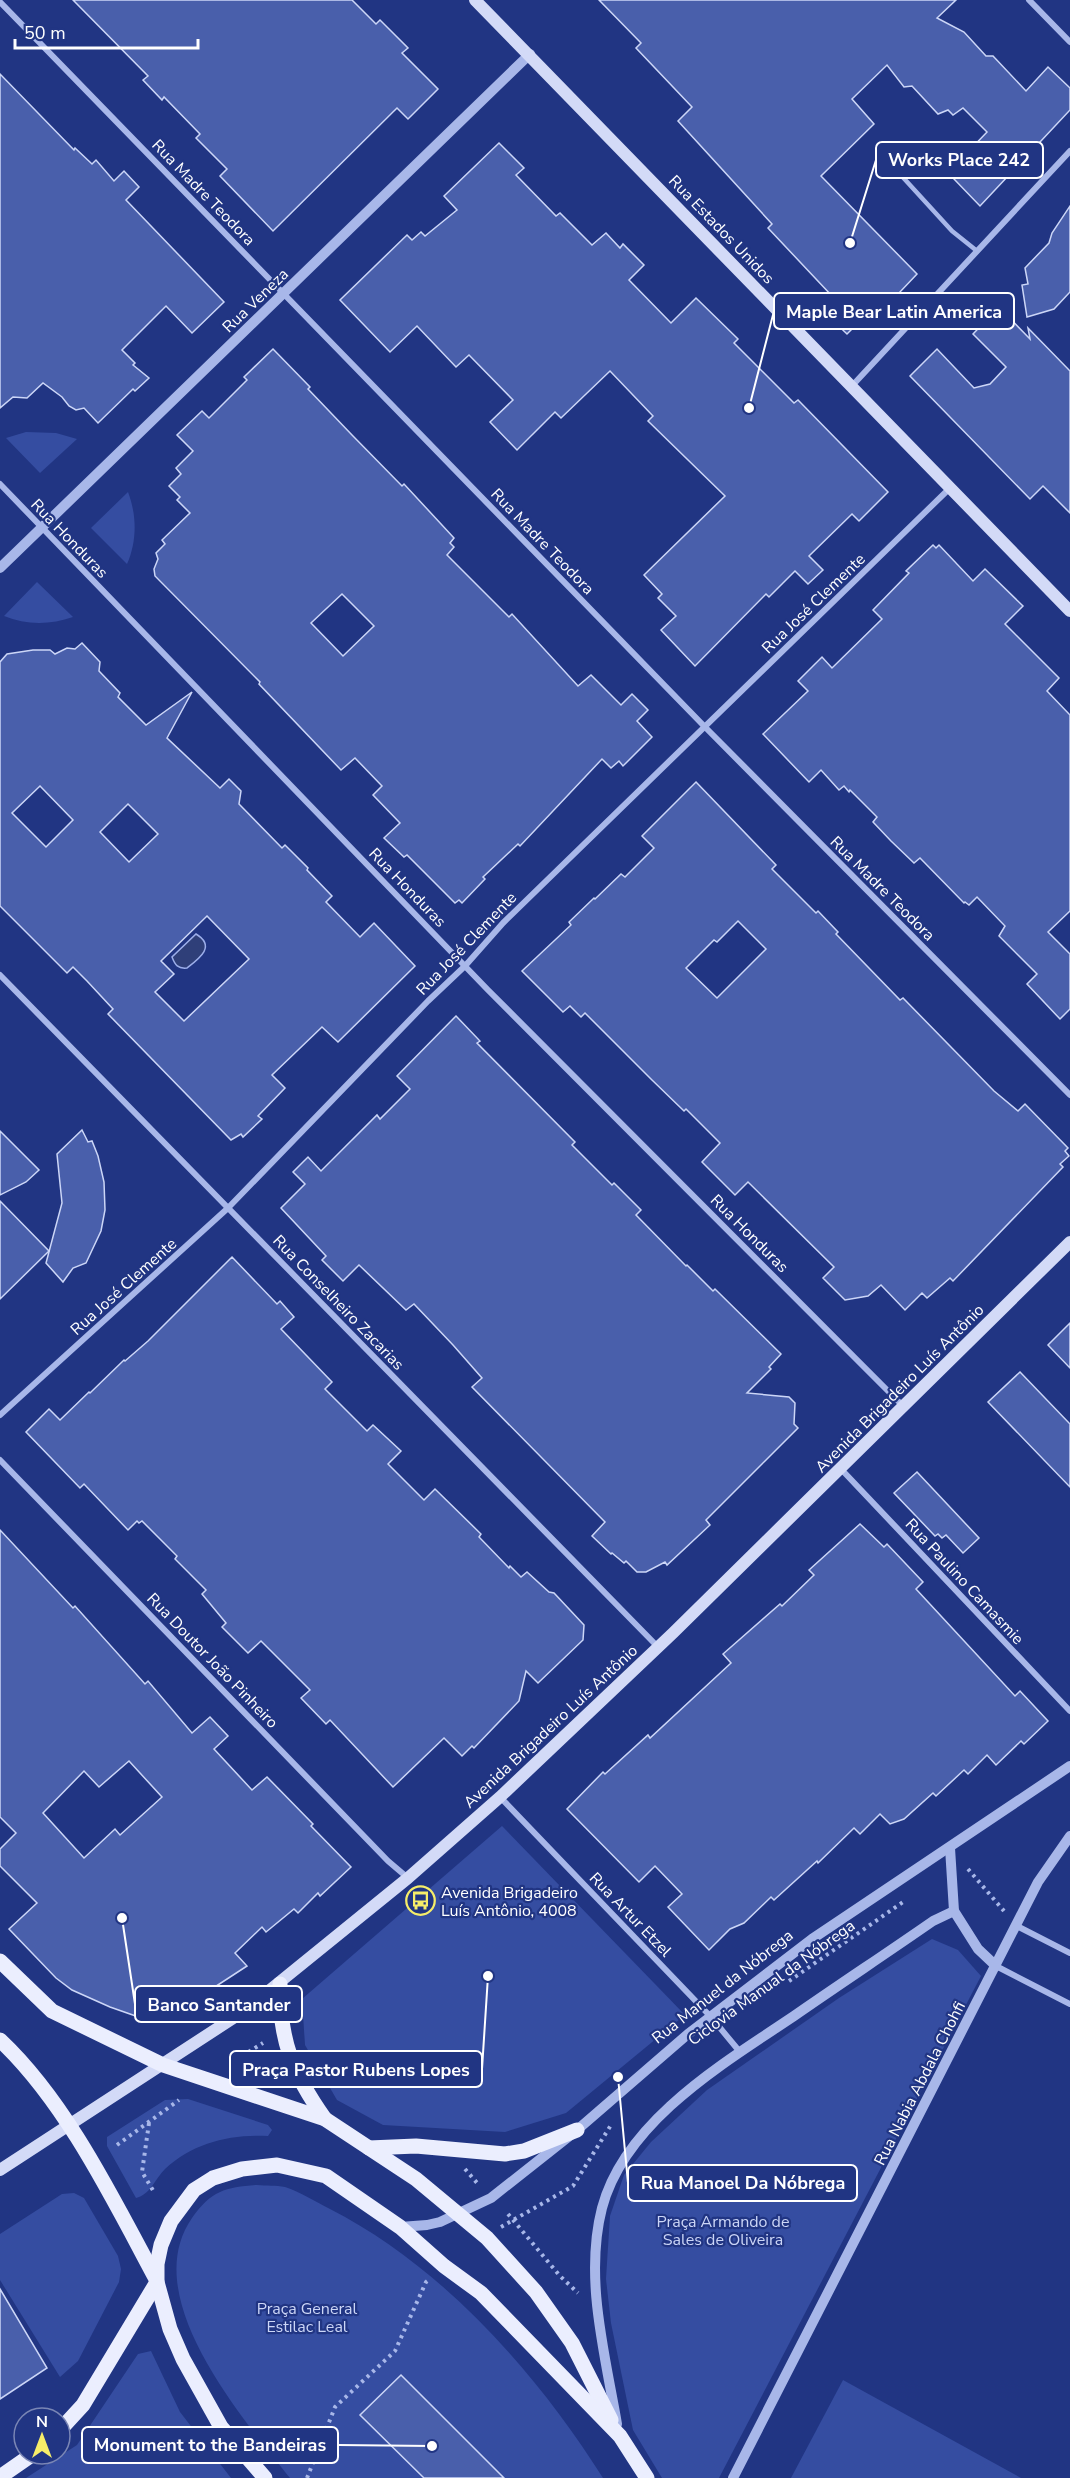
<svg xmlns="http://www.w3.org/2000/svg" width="1070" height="2478" font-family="'Nunito Sans',sans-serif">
  <rect width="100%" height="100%" fill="#213583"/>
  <g fill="#354da1">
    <path d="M 26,432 L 56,433 L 77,439 L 40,473 L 6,438 Z"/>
    <path d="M 128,492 C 137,516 137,541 127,564 L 91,528 Z"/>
    <path d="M 37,582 L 73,617 C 50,625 26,625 4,616 Z"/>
    <path d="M 502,1826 L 685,2015 L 566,2113 L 505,2132 L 383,2125 L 337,2100 L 305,2045 L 302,1999 Z"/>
    <path d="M 932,1939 L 958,1950 L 981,1976 L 719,2478 L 662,2478 L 633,2430 L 611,2323 L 606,2279 L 610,2216 L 624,2175 L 651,2142 L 707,2090 L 839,1998 Z"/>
    <path d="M 188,2099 L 268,2125 L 272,2130 L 268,2136 C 230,2134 193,2143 165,2169 C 155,2179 150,2195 136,2198 L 107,2146 L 107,2137 L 165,2100 Z"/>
    <path d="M 257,2185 C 266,2186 276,2185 285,2187 C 300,2192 316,2202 330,2209 C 442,2266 537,2373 603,2478 L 504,2478 L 361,2415 L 424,2478 L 290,2478 C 242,2417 137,2297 192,2218 C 211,2191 226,2187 257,2185 Z"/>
    <path d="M 74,2193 L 84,2198 L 118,2256 L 121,2269 L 119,2282 L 78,2361 L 60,2377 L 0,2280 L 0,2234 L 62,2194 Z"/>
    <path d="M 151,2351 L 180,2412 L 231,2478 L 26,2478 L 77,2445 L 138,2354 Z"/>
    <path d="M 843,2380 L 1021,2478 L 791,2478 Z"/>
  </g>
  <path fill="#2f3f79" stroke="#9caeea" stroke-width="1.5" d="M 196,934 C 216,946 200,958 187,968 C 178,969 175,965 172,957 Z"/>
  <g fill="#495fab" stroke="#ccd6f7" stroke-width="1.5" fill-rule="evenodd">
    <path d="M 73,0 L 352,0 L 376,24 L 380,20 L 408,48 L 402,53 L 438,89 L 408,119 L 397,108 L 273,231 L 220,176 L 227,169 L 196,138 L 200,134 L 164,97 L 162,100 L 143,80 L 148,76 Z"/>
    <path d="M 599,0 L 956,0 L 937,18 L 964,32 L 986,56 L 993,56 L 1026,91 L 1048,67 L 1070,88 L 1070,110 L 980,206 L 954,179 L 973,159 L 967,153 L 987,132 L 963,108 L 953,115 L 948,110 L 938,114 L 912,86 L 904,87 L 887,65 L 852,99 L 874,124 L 821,176 L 917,274 L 865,329 L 859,322 L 847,334 L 820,308 L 832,296 L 768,228 L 772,224 L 678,121 L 692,107 L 636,48 L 641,43 Z"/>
    <path d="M 0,74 L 74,150 L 75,148 L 92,164 L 96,160 L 114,181 L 124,171 L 139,187 L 126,200 L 224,302 L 192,333 L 166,306 L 122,350 L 135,363 L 133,365 L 149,378 L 135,391 L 133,389 L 98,423 L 84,408 L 76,410 L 69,406 L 62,397 L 43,383 L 27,398 L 13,397 L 0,408 Z"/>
    <path d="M 499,143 L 524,168 L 516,175 L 556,216 L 560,213 L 592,245 L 606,233 L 620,248 L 623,244 L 644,265 L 629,280 L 671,323 L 696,298 L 738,339 L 734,343 L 794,403 L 798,400 L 888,492 L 859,521 L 852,514 L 809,556 L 823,570 L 808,584 L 795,571 L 769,597 L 766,594 L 695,666 L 661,630 L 676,616 L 658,598 L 662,594 L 644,575 L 725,496 L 648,421 L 653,416 L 610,371 L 561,418 L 555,412 L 517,450 L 490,422 L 513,400 L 469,355 L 456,367 L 417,326 L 390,352 L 340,300 L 407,235 L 412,240 L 421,232 L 425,236 L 457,210 L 444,196 Z"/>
    <path d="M 1070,206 L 1070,292 L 1054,309 L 1027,317 L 1022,285 L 1028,284 L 1025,268 L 1049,243 L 1052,233 Z"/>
    <path d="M 999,307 L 1030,339 L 1028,328 L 1070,371 L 1070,513 L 1043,486 L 1030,499 L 910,376 L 937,349 L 974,388 L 990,384 L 1006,367 L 973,334 Z"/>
    <path d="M 273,349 L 310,387 L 308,389 L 352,435 L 402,486 L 404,484 L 454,538 L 450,543 L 454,547 L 447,555 L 509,617 L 512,614 L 578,686 L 591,675 L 621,705 L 632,694 L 648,710 L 637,721 L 652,737 L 623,766 L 619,761 L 611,768 L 602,759 L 520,846 L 518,844 L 483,877 L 485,879 L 462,903 L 459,900 L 455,903 L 407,855 L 404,857 L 384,838 L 400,823 L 373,795 L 382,786 L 355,758 L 341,770 L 259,684 L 260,682 L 155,576 L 154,569 L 158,559 L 156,553 L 165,544 L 162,540 L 190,513 L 177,500 L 180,497 L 169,486 L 181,474 L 176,468 L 193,451 L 177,435 L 202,411 L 209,418 L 247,380 L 244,377 ZM 342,594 L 374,626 L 343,656 L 311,623 Z"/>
    <path d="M 933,545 L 936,548 L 939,545 L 973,581 L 985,569 L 1023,606 L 1005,624 L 1059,678 L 1047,691 L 1070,715 L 1070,911 L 1048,932 L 1070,954 L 1070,1009 L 1060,1019 L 1027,984 L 1037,974 L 999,936 L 1005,926 L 977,897 L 969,905 L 965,902 L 964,903 L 920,858 L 914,863 L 891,841 L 873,822 L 877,817 L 850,790 L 849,792 L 844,786 L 839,790 L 821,770 L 809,782 L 763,734 L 808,691 L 798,681 L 822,657 L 832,668 L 882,619 L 873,610 L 909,573 L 906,571 Z"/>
    <path d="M 82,643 L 100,662 L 99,671 L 120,693 L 118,697 L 146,725 L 192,692 L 167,738 L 220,788 L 229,779 L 241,791 L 239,804 L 282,848 L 285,845 L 308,868 L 307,870 L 332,896 L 326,902 L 360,937 L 374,923 L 415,966 L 338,1042 L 322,1027 L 272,1075 L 285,1088 L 258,1116 L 262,1119 L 243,1137 L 241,1134 L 231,1140 L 108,1014 L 113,1009 L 87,981 L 73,967 L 67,973 L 0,906 L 0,662 L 7,654 L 33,650 L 50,650 L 55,654 L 67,648 L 75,649 ZM 40,786 L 73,820 L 46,847 L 12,813 ZM 128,804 L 158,834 L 129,862 L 100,832 ZM 207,916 L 249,959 L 184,1021 L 155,992 L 174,974 L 161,961 Z"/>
    <path d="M 696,782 L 776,865 L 772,869 L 816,913 L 818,911 L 838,932 L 836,934 L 900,1000 L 903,998 L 994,1091 L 1018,1111 L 1025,1104 L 1068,1148 L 1065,1151 L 1069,1156 L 1060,1164 L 1063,1167 L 953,1281 L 950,1278 L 927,1298 L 922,1293 L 905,1310 L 881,1285 L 868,1296 L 845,1300 L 823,1278 L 834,1267 L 748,1182 L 735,1195 L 702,1162 L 720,1143 L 686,1109 L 684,1111 L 652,1080 L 585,1013 L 581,1017 L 570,1006 L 563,1012 L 522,971 L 571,925 L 569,922 L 594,898 L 595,899 L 621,874 L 625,877 L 654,848 L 642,836 ZM 738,921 L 766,949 L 717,998 L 686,968 L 714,940 L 717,942 Z"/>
    <path d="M 456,1016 L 480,1041 L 477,1043 L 575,1142 L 572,1145 L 612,1185 L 614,1183 L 641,1210 L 636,1215 L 686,1266 L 687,1265 L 713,1291 L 715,1289 L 781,1354 L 769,1367 L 771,1369 L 747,1393 L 789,1397 L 795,1403 L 794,1424 L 798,1428 L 706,1520 L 710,1525 L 667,1565 L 665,1562 L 646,1572 L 637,1572 L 626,1561 L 624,1563 L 612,1553 L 611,1554 L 592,1536 L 605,1522 L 472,1387 L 482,1378 L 453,1345 L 414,1304 L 406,1310 L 359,1265 L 343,1281 L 322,1260 L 326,1256 L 281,1208 L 305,1184 L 293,1172 L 308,1157 L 321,1171 L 377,1115 L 380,1119 L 410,1089 L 397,1076 Z"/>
    <path d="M 82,1130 L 88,1142 L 92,1141 L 98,1156 L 104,1182 L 105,1210 L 101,1231 L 86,1263 L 73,1268 L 63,1282 L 46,1263 L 62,1203 L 57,1154 Z"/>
    <path d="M 0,1131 L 39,1170 L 26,1182 L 0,1195 Z"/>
    <path d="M 0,1201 L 49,1251 L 0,1299 Z"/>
    <path d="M 232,1257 L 277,1304 L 280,1301 L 294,1317 L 281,1329 L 332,1382 L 325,1389 L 367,1431 L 373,1425 L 401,1451 L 388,1464 L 424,1500 L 435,1489 L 481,1534 L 479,1537 L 509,1568 L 510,1566 L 521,1577 L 527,1572 L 549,1592 L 554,1593 L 584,1625 L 583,1640 L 538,1683 L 526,1671 L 519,1701 L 474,1748 L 472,1746 L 462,1756 L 444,1738 L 393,1787 L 330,1720 L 326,1724 L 301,1698 L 310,1690 L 261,1641 L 248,1653 L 222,1627 L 226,1623 L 202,1594 L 206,1590 L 175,1559 L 177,1556 L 142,1521 L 139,1523 L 137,1521 L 128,1530 L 84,1484 L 80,1488 L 26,1432 L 49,1409 L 60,1420 L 89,1392 L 90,1393 L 124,1360 L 125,1361 L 148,1341 Z"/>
    <path d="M 1070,1323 L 1070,1368 L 1048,1345 Z"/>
    <path d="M 1020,1372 L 1070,1424 L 1070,1487 L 988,1402 Z"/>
    <path d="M 917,1472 L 979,1538 L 963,1553 L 946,1535 L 942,1538 L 938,1534 L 935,1536 L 894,1493 Z"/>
    <path d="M 860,1524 L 884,1547 L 887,1544 L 923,1582 L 916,1589 L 1015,1696 L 1020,1691 L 1048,1721 L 1024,1744 L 1021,1741 L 996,1765 L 987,1755 L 968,1774 L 964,1770 L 936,1796 L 933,1793 L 904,1819 L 890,1824 L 880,1814 L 860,1834 L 854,1828 L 818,1863 L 817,1861 L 774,1900 L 771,1897 L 744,1923 L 730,1929 L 709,1950 L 668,1907 L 682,1894 L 655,1866 L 639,1882 L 567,1809 L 603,1772 L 605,1774 L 648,1735 L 650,1738 L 731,1663 L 723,1654 L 780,1604 L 782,1606 L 814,1575 L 809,1570 Z"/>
    <path d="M 0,1530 L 73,1608 L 75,1606 L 145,1684 L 148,1681 L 192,1733 L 210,1717 L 228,1736 L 214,1749 L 252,1790 L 267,1777 L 313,1824 L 311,1826 L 351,1867 L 320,1896 L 318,1893 L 298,1913 L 294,1909 L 266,1932 L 262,1927 L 235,1953 L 247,1966 L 178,2011 L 167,2015 L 153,2015 L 150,2021 L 110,2007 L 72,1990 L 56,1978 L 9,1929 L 37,1903 L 0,1866 L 0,1849 L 16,1833 L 0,1817 ZM 129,1761 L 162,1797 L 120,1835 L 115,1829 L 84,1858 L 43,1813 L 84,1771 L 99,1787 Z"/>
    <path d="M 0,2289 L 47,2368 L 0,2399 Z"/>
    <path d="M 401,2375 L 504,2478 L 424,2478 L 360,2415 Z"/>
  </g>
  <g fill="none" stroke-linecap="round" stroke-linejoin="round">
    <g stroke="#a8b7e9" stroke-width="4" stroke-dasharray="3 4.5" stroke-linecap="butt">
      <path d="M 968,1869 L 1004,1911"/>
      <path d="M 789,1981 L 906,1900"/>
      <path d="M 242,2056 L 263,2043"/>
      <path d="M 149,2123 L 142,2172 L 154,2192"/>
      <path d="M 117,2145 L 179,2100"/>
      <path d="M 465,2169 L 478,2184"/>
      <path d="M 508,2214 L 560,2276 L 578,2293"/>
      <path d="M 501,2227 L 573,2186 L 611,2125"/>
      <path d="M 307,2478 L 335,2407 L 395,2351 L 426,2282 L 430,2279"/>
    </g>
    <path stroke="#a8b7e9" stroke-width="4.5" d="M 888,161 L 952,231 L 977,251"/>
    <g stroke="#a8b7e9" stroke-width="6">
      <path d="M 1029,0 L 1070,42"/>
      <path d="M 0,2 L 705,727 L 1070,1095"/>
      <path d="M 851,387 L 1070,151"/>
      <path d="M 0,484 L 488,990 L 903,1406"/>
      <path d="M 0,975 L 658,1647"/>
      <path d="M 0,1415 L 228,1208 L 428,1001 L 465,966 L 503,923 L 950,488"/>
      <path d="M 0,1460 L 388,1861 L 408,1878"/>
      <path d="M 841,1469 L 1070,1711"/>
      <path d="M 500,1797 L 711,2017 L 740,2052"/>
      <path d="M 1015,1925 L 1070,1953"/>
      <path d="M 996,1966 L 1070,2004"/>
    </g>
    <g stroke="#a8b7e9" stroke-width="10">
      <path d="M 0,568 L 530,54"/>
      <path d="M 950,1848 L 954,1911 L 978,1949 L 996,1966"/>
      <path d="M 400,2227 L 427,2225 L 440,2222 L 491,2198 L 577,2130 L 688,2034 L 812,1939 L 1070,1766"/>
      <path d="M 617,2424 C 605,2354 584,2278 602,2208 C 625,2121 724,2063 794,2016 C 840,1984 887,1953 933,1921 L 954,1911"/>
      <path d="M 733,2478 L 1038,1882 L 1070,1836"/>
    </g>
    <g stroke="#d3daf7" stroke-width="12">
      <path d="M 475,0 L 1070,611"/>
      <path d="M 0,2170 L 244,2011 L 408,1878 L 500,1797 L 673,1633 L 1070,1242"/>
    </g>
    <g stroke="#ebeefe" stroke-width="15">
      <path d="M 0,1961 L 52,2011 L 163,2065 L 325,2119 L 416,2179 L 487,2238 L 536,2292 L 572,2343 L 611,2420"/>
      <path d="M 280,1984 C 279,2040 293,2074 325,2119"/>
      <path d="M 0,2040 C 66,2102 113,2199 156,2279"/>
      <path d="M 369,2148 L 416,2146 L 505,2154 L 524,2151 L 577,2130"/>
      <path d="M 60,2430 L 83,2405 L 157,2282"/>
      <path d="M 0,2477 L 33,2454"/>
      <path d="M 265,2478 L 221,2427 L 183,2359 L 170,2329 L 157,2282 L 157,2264 L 161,2245 L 171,2221 L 194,2190 L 213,2178 L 242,2169 L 277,2165 L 326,2176 L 400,2227 L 444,2266 L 481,2293 L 620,2436 L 647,2478"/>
    </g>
  </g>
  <defs>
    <symbol id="bus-ring" viewBox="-11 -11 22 22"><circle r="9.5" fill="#213583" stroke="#f6ed69" stroke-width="1.5"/><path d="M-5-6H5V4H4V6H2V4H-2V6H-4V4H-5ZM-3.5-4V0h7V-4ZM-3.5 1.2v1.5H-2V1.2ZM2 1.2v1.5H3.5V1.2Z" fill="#f6ed69"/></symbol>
  </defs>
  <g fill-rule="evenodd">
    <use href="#bus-ring" x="404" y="1884" width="33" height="33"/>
  </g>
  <g text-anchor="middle" stroke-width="4.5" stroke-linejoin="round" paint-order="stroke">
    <g font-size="16" fill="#fff" stroke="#213583">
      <text transform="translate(204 192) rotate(46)" y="6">Rua Madre Teodora</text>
      <text transform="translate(722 229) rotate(46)" y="6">Rua Estados Unidos</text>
      <text transform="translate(255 300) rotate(-44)" y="6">Rua Veneza</text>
      <text transform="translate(70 538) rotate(46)" y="6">Rua Honduras</text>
      <text transform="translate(543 541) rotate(46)" y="6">Rua Madre Teodora</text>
      <text transform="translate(813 603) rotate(-44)" y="6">Rua José Clemente</text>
      <text transform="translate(408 887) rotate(46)" y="6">Rua Honduras</text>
      <text transform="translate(883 888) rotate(45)" y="6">Rua Madre Teodora</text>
      <text transform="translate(466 943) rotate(-46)" y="6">Rua José Clemente</text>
      <text transform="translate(750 1233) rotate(45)" y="6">Rua Honduras</text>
      <text transform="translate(123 1286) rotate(-42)" y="6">Rua José Clemente</text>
      <text transform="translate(339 1302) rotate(46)" y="6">Rua Conselheiro Zacarias</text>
      <text transform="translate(899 1388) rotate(-45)" y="6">Avenida Brigadeiro Luís Antônio</text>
      <text transform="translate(965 1581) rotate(47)" y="6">Rua Paulino Camasmie</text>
      <text transform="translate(213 1660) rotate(46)" y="6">Rua Doutor João Pinheiro</text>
      <text transform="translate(550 1726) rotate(-43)" y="6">Avenida Brigadeiro Luís Antônio</text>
      <text transform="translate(631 1914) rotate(46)" y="6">Rua Artur Etzel</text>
      <text transform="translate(771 1982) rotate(-36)" y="6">Ciclovia Manual da Nóbrega</text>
      <text transform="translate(722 1986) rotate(-38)" y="6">Rua Manuel da Nóbrega</text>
      <text transform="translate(919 2083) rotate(-63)" y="6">Rua Nabia Abdala Chohfi</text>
    </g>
    <g font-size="16" fill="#fff" stroke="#213583" text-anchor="start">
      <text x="441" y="1898">Avenida Brigadeiro<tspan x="441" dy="18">Luís Antônio, 4008</tspan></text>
    </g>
    <g font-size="16" fill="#ccd6f7" stroke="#213583">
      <text x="723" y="2227">Praça Armando de<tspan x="723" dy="18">Sales de Oliveira</tspan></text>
      <text x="307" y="2314">Praça General<tspan x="307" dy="18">Estilac Leal</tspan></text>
    </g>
  </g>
  <path fill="none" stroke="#fff" stroke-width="2" d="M850 243L876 160M749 408L774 311M122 1918L135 2004M488 1976L482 2069M618 2077L628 2183M432 2446L338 2445"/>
  <g fill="#fff" stroke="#213583" stroke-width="2">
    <circle cx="850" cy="243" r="6"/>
    <circle cx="749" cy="408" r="6"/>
    <circle cx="122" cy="1918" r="6"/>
    <circle cx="488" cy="1976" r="6"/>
    <circle cx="618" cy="2077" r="6"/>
    <circle cx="432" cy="2446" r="6"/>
  </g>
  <g fill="#213583" stroke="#fff" stroke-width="2">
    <rect x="876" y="142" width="167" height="36" rx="6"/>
    <rect x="774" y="293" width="240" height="36" rx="6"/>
    <rect x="135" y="1986" width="167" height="36" rx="6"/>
    <rect x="230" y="2051" width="252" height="36" rx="6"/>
    <rect x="628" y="2165" width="229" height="36" rx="6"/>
    <rect x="82" y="2427" width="256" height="36" rx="6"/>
  </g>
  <g font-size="18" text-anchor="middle" font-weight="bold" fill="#fff">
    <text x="959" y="166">Works Place 242</text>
    <text x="894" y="318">Maple Bear Latin America</text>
    <text x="219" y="2011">Banco Santander</text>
    <text x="356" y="2076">Praça Pastor Rubens Lopes</text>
    <text x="743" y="2189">Rua Manoel Da Nóbrega</text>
    <text x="210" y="2451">Monument to the Bandeiras</text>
  </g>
  <g transform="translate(42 2436)"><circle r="28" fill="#213583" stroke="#7a86b5" stroke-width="1.5"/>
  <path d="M0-4.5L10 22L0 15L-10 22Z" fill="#f6ed69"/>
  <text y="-9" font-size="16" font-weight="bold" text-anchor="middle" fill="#ffffff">N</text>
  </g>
  <path d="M15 39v9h183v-9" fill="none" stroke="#ffffff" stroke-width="3"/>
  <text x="24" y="39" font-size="18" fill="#ffffff" stroke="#213583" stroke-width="4.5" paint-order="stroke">50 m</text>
</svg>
